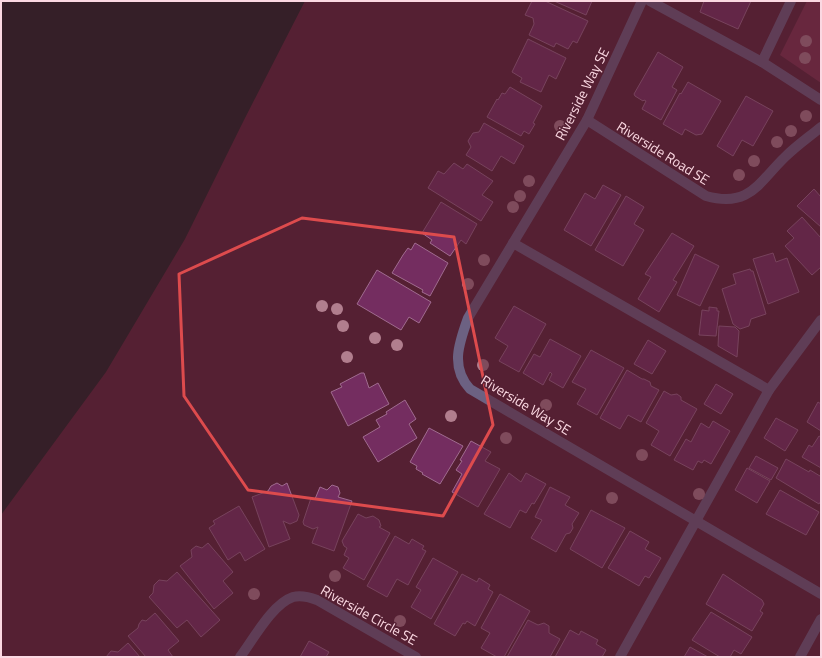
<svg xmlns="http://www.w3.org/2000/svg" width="822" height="658" font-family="'Titillium Web',sans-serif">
  <rect width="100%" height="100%" fill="#552033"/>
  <path fill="#7e304d" d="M 807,1 L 821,1 L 821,83 L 780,55 Z"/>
  <path fill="#0e1e1b" d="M 1,1 L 305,1 L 244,120 L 185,239 L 106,372 L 1,515 Z"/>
  <g fill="#742d60" stroke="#a06b8f">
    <path d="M 532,1 L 545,1 L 588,21 L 577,43 L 573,41 L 568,49 L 556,43 L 554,47 L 529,35 L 534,24 L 533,18 L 525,15 Z"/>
    <path d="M 554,1 L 592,1 L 586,15 Z"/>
    <path d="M 704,1 L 751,1 L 738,29 L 700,12 Z"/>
    <path d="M 528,39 L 566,58 L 556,79 L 549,75 L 541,92 L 520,82 L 522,78 L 512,72 Z"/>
    <path d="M 658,52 L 683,67 L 672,87 L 677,90 L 661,120 L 642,109 L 646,101 L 644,100 L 643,101 L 635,96 L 634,94 Z"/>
    <path d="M 688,82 L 721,101 L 702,134 L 696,135 L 685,129 L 682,135 L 663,124 L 680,93 L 681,94 Z"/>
    <path d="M 510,87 L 542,106 L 533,123 L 535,124 L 529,134 L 524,131 L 521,136 L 487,117 L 497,99 L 498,100 L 502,93 L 505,94 Z"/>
    <path d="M 746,96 L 773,111 L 753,146 L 742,140 L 733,156 L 717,146 Z"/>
    <path d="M 484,123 L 524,146 L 514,164 L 501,156 L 492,171 L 466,155 L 471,147 L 468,141 L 473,133 L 479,132 Z"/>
    <path d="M 454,163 L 463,169 L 467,164 L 493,181 L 482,195 L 493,202 L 481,221 L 428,188 L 438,171 L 444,174 Z"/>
    <path d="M 603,185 L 621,195 L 591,246 L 564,230 L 585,193 L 595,199 Z"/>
    <path d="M 814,189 L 821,197 L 821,227 L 797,206 Z"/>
    <path d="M 626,196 L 644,207 L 634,224 L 644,230 L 623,266 L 595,250 Z"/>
    <path d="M 441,202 L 477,224 L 466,244 L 461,240 L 450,256 L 430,243 L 432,240 L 422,233 Z"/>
    <path d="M 802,217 L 821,238 L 821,267 L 812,275 L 785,246 L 794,238 L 787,231 Z"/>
    <path d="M 672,233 L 694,246 L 673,280 L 677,282 L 659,312 L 638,299 L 651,277 L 645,274 Z"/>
    <path d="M 415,243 L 448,263 L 430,296 L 422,292 L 423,290 L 392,273 L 403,255 L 408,248 L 411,250 Z"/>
    <path d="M 773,253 L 776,262 L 787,258 L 799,292 L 768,304 L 753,259 Z"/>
    <path d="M 695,254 L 719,266 L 700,306 L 677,295 Z"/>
    <path d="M 750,269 L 751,271 L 753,271 L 766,314 L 751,319 L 749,326 L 740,329 L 733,324 L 722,289 L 736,284 L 733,274 Z"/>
    <path d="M 377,270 L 431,302 L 419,323 L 409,317 L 401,330 L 357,304 Z"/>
    <path d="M 514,306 L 546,324 L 519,372 L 499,361 L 508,346 L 495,338 Z"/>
    <path d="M 709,307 L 717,308 L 717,311 L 719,311 L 716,336 L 699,335 L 702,310 L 709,311 Z"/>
    <path d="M 719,326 L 735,327 L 739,331 L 737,357 L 718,346 Z"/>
    <path d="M 550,339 L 581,356 L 563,388 L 549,380 L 552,374 L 550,372 L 543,385 L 523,373 L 534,354 L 540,357 Z"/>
    <path d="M 648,340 L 666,351 L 652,374 L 634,364 Z"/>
    <path d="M 591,350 L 624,368 L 597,415 L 577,404 L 586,389 L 572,382 Z"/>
    <path d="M 627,370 L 642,379 L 644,379 L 650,382 L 651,386 L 659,390 L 641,422 L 628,415 L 620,429 L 600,418 Z"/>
    <path d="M 361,373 L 364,373 L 369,388 L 378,383 L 389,404 L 348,426 L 331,392 L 342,387 L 340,384 Z"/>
    <path d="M 716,384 L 733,394 L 721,414 L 704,404 Z"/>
    <path d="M 664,391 L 671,395 L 677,394 L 681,397 L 681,400 L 697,409 L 670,456 L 651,445 L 659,431 L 646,423 Z"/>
    <path d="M 405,400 L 416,419 L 409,424 L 417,438 L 378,462 L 363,437 L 380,427 L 376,420 L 387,414 L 386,412 Z"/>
    <path d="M 818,402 L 821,404 L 821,431 L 807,422 Z"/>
    <path d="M 776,418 L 798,430 L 785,451 L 764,438 Z"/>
    <path d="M 713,421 L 730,431 L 711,464 L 704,460 L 702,463 L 698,461 L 693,470 L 674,460 L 686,439 L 691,442 L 701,423 L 709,428 Z"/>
    <path d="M 429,428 L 463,446 L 440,484 L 422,474 L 423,473 L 416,469 L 417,466 L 410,462 Z"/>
    <path d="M 819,436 L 821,437 L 821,468 L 802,457 L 809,445 L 812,447 Z"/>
    <path d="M 471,441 L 491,452 L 485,461 L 500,469 L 478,507 L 452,492 L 462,474 L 456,470 L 462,461 L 460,460 Z"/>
    <path d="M 756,456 L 778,468 L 771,480 L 749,468 Z"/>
    <path d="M 786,459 L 809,472 L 810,470 L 820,476 L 821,474 L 821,501 L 819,504 L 776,478 Z"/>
    <path d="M 747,468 L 770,481 L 757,503 L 735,490 Z"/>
    <path d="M 509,473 L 521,482 L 526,473 L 546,484 L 534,504 L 532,503 L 526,513 L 520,510 L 510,528 L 484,514 Z"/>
    <path d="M 277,483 L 282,486 L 287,483 L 299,515 L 297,521 L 290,524 L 283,521 L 290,539 L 269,547 L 252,497 L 268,491 L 271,486 Z"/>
    <path d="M 332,485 L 338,487 L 340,493 L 338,497 L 352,501 L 334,551 L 312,543 L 318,527 L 313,529 L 304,525 L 303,522 L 311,498 L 315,499 L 320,487 L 327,490 Z"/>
    <path d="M 550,487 L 570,497 L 565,505 L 579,513 L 572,524 L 573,528 L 570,533 L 566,534 L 556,552 L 531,538 L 542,520 L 535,517 Z"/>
    <path d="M 780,490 L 819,512 L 806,535 L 766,514 Z"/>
    <path d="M 239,506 L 265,549 L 245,561 L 240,552 L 228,560 L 209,528 L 215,524 L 213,521 Z"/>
    <path d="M 591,510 L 625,528 L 602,568 L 570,549 Z"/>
    <path d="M 358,514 L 366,518 L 373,516 L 379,520 L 381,526 L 379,527 L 390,533 L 364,580 L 343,568 L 349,558 L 344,555 L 347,548 L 344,546 L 342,541 Z"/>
    <path d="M 630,531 L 649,542 L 645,549 L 661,558 L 649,578 L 645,576 L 639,586 L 608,568 Z"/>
    <path d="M 395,536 L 409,544 L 412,539 L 424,546 L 422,549 L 426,551 L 408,585 L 397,579 L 387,597 L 367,586 Z"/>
    <path d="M 208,543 L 233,572 L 223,581 L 233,593 L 214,609 L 180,566 L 192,557 L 191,550 L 196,546 L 202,548 Z"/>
    <path d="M 433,558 L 458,572 L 431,619 L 411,607 L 421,590 L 416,587 Z"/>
    <path d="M 177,572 L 220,620 L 201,637 L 187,620 L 177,628 L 149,597 L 153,593 L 154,585 L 159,580 L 167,581 Z"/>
    <path d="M 462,574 L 477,582 L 479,578 L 482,580 L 490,585 L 488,589 L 493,592 L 475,626 L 467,621 L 465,624 L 463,623 L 455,636 L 434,624 Z"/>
    <path d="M 723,574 L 762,600 L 764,604 L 760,611 L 763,613 L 752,631 L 706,604 Z"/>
    <path d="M 500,594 L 530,611 L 504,657 L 497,657 L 481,648 L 490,633 L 481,628 Z"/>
    <path d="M 711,612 L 752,637 L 741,654 L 734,650 L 730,657 L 720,657 L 692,640 Z"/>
    <path d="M 155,613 L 179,641 L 168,650 L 173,657 L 146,657 L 128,636 L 138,628 L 139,624 L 142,620 L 146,621 Z"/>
    <path d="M 528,620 L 538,625 L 544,623 L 549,626 L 549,633 L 560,639 L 550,657 L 507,657 Z"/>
    <path d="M 570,630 L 579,635 L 581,631 L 598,640 L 596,644 L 606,650 L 602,657 L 555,657 Z"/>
    <path d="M 309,641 L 329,652 L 326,657 L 300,657 Z"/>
    <path d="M 128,643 L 140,657 L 106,657 L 111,651 L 118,652 Z"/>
    <path d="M 690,647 L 708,657 L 684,657 Z"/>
  </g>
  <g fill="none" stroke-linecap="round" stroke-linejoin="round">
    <g stroke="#6c6182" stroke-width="10">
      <path d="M 642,1 L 587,120 L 468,318 C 459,343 450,367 470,389 L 821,594"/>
      <path d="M 650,1 L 762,62 L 821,100"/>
      <path d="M 762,62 L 791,1"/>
      <path d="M 587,120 L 706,196 C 750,208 758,183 785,157 C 796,146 809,137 821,127"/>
      <path d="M 513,243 L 769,390"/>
      <path d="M 240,657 C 253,640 272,604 293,597 C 301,595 309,597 317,600 L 416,657"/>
      <path d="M 620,657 L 769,390 L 821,320"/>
      <path d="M 800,657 L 821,619"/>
    </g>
  </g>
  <g fill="#b17e8e">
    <circle cx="806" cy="41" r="6"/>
    <circle cx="805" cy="58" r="6"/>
    <circle cx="806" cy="116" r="6"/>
    <circle cx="560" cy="126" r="6"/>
    <circle cx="791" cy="131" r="6"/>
    <circle cx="777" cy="142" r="6"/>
    <circle cx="754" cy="161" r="6"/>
    <circle cx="739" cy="175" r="6"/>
    <circle cx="529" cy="181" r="6"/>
    <circle cx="520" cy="196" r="6"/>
    <circle cx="513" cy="207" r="6"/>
    <circle cx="484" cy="260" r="6"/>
    <circle cx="468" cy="284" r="6"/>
    <circle cx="322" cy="306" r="6"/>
    <circle cx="337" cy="309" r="6"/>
    <circle cx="343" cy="326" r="6"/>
    <circle cx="375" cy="338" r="6"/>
    <circle cx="397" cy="345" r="6"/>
    <circle cx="347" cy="357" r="6"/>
    <circle cx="483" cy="365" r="6"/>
    <circle cx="546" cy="405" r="6"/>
    <circle cx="451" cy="416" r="6"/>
    <circle cx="506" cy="438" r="6"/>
    <circle cx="642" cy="455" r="6"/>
    <circle cx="699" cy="494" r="6"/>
    <circle cx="612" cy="498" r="6"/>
    <circle cx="335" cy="576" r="6"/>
    <circle cx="254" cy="594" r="6"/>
    <circle cx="400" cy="621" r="6"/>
  </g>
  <path d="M0 0H822V658H0ZM 302,218 L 454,237 L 493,425 L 443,516 L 248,490 L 184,396 L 179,274 Z" fill="#552033" fill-opacity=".55" fill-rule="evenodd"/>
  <path fill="none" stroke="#dd4b4d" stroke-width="3" stroke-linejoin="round" d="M 302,218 L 454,237 L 493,425 L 443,516 L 248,490 L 184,396 L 179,274 Z"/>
  <g text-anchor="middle" stroke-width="3" stroke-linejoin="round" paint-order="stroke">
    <g font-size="14" fill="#fbd8e2" stroke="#552033">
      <text transform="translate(582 94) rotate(-63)" y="5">Riverside Way SE</text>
      <text transform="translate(663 153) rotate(32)" y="5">Riverside Road SE</text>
      <text transform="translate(526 405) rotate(31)" y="5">Riverside Way SE</text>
      <text transform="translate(369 615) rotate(29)" y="5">Riverside Circle SE</text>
    </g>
  </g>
  <rect width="822" height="658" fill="none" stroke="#fbd8e2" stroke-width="4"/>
</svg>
